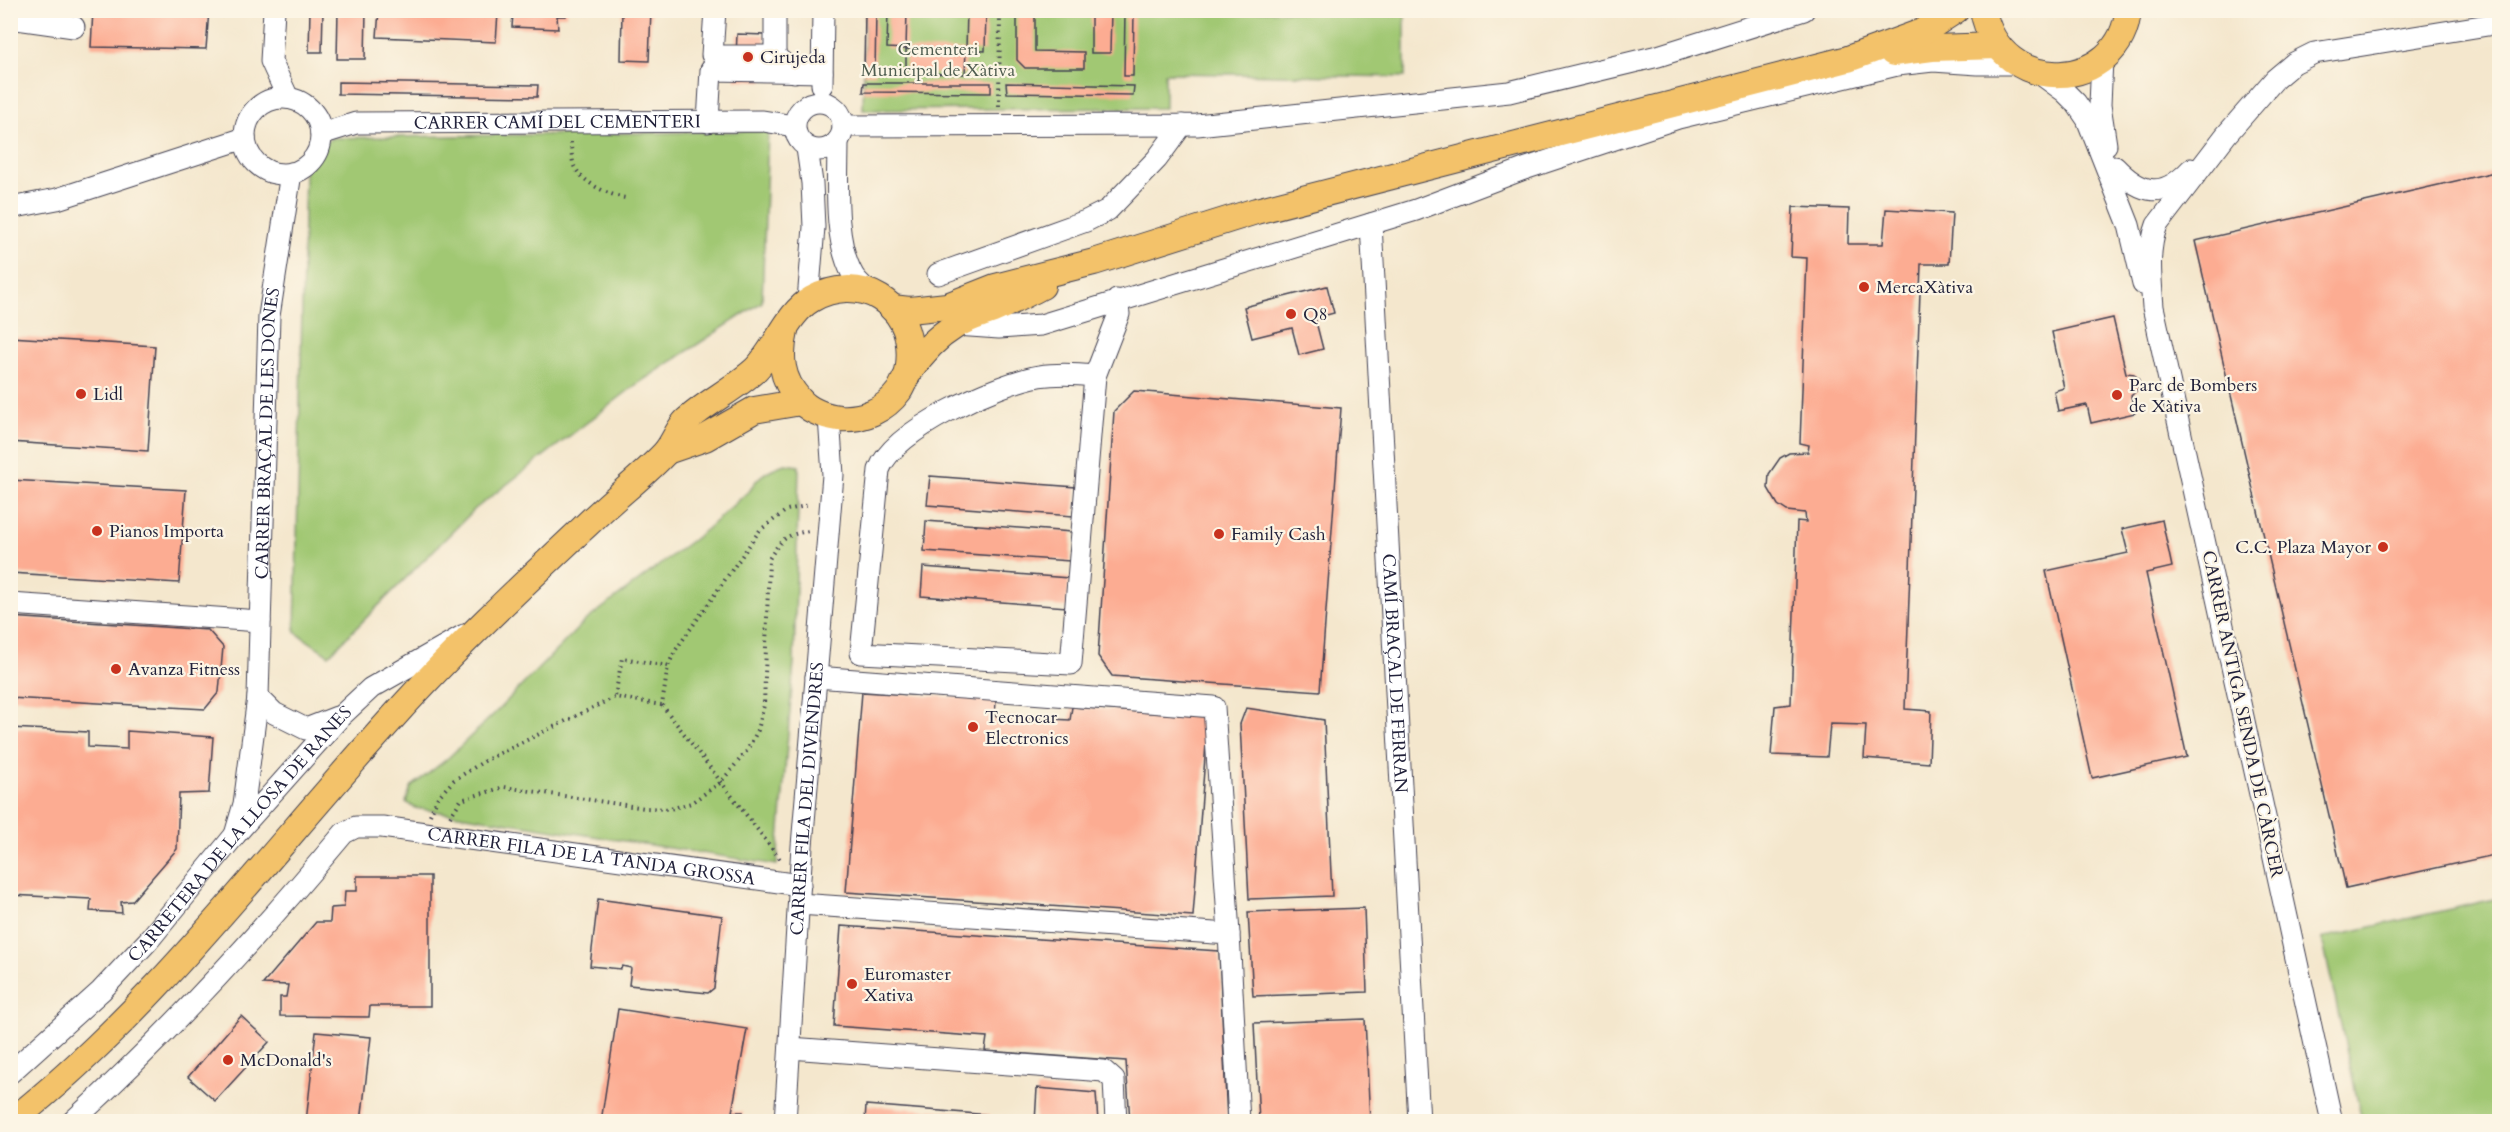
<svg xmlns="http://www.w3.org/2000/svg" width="2510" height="1132" font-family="Cardo,serif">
  <rect width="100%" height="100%" fill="#fcf5e5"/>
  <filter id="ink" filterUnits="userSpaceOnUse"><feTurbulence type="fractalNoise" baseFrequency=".0167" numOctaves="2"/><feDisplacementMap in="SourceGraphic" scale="12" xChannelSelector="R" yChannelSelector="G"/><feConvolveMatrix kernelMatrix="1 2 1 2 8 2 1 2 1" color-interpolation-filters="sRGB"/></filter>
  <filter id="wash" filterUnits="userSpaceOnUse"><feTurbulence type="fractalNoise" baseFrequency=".008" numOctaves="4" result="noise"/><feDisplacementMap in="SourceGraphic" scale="24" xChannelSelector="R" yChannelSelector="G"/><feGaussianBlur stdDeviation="1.35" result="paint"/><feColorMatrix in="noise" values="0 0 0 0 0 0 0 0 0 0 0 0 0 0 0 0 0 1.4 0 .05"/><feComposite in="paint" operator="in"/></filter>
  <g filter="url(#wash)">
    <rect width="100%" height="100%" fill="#f4e7cd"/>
    <g fill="#a1c873" stroke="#627557" stroke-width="1.5">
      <path d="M 865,11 L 1405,11 L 1405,77 L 1165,73 L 1165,108 L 863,110 Z"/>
      <path d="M 768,131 L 762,302 L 637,384 L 475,509 L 329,655 L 295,632 L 305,170 L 312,151 L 332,138 Z"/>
      <path d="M 785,464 L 799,466 L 794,662 L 777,865 L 415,808 L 406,802 L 411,787 L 447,759 L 495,713 L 584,622 L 707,529 L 751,489 C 757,476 772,468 785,464 Z"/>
      <path d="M 2499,898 L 2499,1121 L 2362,1121 L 2322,938 Z"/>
    </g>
    <g id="blocks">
      <g fill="#fcac92">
        <path d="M 93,10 L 209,10 L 206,49 L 91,47 Z"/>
        <path d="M 310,10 L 323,10 L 322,52 L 309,52 Z"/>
        <path d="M 338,10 L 366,10 L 365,59 L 337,59 Z"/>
        <path d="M 379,10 L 567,10 L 566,16 L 557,16 L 558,29 L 512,27 L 513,14 L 498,13 L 496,42 L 377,37 Z"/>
        <path d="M 622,10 L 651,10 L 649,61 L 621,60 Z"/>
        <path d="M 865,10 L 876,10 L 875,74 L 864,74 Z"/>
        <path d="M 888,10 L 907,10 L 906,49 L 887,48 Z"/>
        <path d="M 967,10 L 986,10 L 985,51 L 966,50 Z"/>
        <path d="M 1017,10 L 1035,10 L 1035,51 L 1084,52 L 1084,68 L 1025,68 L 1017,60 Z"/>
        <path d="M 1091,10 L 1111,10 L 1110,53 L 1091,53 Z"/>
        <path d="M 1125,10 L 1134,10 L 1133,76 L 1124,76 Z"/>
        <path d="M 737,34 L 765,35 L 763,81 L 735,80 Z"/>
        <path d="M 906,49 L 966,50 L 965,74 L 911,73 L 911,70 L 906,70 Z"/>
        <path d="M 338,82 L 538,85 L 537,97 L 338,94 Z"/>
        <path d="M 864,83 L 991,83 L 991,93 L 863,92 Z"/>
        <path d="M 1006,83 L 1134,86 L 1133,95 L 1007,93 Z"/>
        <path d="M 2499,171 L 2499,854 L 2346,888 L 2195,241 Z"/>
        <path d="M 1793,207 L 1849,209 L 1848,244 L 1883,244 L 1886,209 L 1952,213 L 1949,264 L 1921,264 L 1905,709 L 1931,711 L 1929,763 L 1864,758 L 1866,725 L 1830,724 L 1827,757 L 1771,755 L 1775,706 L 1791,704 L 1797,521 L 1806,522 L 1805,513 L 1787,511 L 1778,505 L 1768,488 L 1769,474 L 1780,458 L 1789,453 L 1808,452 L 1809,445 L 1800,443 L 1807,258 L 1791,257 Z"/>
        <path d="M 1327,286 L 1334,313 L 1315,318 L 1323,349 L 1299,355 L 1292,328 L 1252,338 L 1244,307 Z"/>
        <path d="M 2113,318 L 2126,373 L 2134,374 L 2139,380 L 2138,389 L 2131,396 L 2135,413 L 2091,423 L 2087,405 L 2058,411 L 2054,391 L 2064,388 L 2052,332 Z"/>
        <path d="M 10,337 L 155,346 L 148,451 L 10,442 Z"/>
        <path d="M 1134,391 L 1341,408 L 1320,691 L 1112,676 L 1098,656 L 1114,411 Z"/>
        <path d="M 930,476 L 1076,487 L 1073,516 L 927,505 Z"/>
        <path d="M 10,480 L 186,490 L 179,583 L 10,573 Z"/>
        <path d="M 2162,520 L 2172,567 L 2146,573 L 2187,757 L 2092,778 L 2046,571 L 2128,553 L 2122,529 Z"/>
        <path d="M 926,521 L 1072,532 L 1070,561 L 924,551 Z"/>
        <path d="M 923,567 L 1069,578 L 1067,607 L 921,596 Z"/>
        <path d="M 10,617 L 208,630 L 223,647 L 219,692 L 205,709 L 10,698 Z"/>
        <path d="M 862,692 L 996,700 L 995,716 L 1070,720 L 1072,707 L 1208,717 L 1193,916 L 846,892 Z"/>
        <path d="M 1246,708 L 1324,720 L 1332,896 L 1249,899 L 1240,724 Z"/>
        <path d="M 10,728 L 88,732 L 88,747 L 127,749 L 127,731 L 213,737 L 209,793 L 179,794 L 177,849 L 132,901 L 121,902 L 122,913 L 90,911 L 91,899 L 10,895 Z"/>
        <path d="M 357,876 L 430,876 L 430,1006 L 370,1006 L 369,1017 L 280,1016 L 280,997 L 286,997 L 288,985 L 263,984 L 316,922 L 330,922 L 331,908 L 344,907 L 345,891 L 357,891 Z"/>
        <path d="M 598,899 L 722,916 L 714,988 L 708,993 L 629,985 L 631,968 L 622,966 L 621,969 L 590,966 Z"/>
        <path d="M 1364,908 L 1367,992 L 1253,996 L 1248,912 Z"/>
        <path d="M 841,926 L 1219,951 L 1227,1122 L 1130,1122 L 1126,1061 L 985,1051 L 987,1037 L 834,1026 Z"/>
        <path d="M 618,1009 L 747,1029 L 732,1112 L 743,1112 L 741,1122 L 601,1122 Z"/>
        <path d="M 241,1016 L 269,1042 L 215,1101 L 188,1077 Z"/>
        <path d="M 1365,1019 L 1370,1122 L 1259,1122 L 1254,1023 Z"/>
        <path d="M 316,1032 L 371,1037 L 361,1122 L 306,1122 Z"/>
        <path d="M 1037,1088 L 1096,1093 L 1098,1122 L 1035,1122 Z"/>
        <path d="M 866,1105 L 990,1115 L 989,1122 L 865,1122 Z"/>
      </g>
    </g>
  </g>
  <g filter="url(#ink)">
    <use href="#blocks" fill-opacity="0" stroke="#424051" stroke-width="1.5"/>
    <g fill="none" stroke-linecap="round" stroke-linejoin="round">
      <defs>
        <g id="minor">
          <path d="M 274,10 L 271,61 L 288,98"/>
          <path d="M 10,18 L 74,27"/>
          <path d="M 712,55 L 715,10"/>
          <path d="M 719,56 L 775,56 L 794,72"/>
          <path d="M 775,56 L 775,10"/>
          <path d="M 2102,59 L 2100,105 L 2106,145"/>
          <path d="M 2039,73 L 2065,92 L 2076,103 L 2087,119 L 2129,225 L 2143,284"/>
          <path d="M 822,85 L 823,10"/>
          <circle cx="283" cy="136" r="38"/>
          <circle cx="819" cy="126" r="24"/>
          <path d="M 708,122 L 711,70 L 822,72"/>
          <path d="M 843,126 L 1197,125 L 1509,92 L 1658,56 L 1804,10"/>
          <path id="s1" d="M 321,134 L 356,123 L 763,121 L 794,126"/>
          <path d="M 838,141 C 838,181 833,240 853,275 C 857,282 864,287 869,292"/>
          <path d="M 807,148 L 812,183 L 814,227 L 808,301"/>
          <path d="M 2115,167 C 2142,195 2163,199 2191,169"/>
          <path d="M 10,208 L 57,199 L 245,138"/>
          <path id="s2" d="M 1371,224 L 1419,1122"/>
          <path d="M 938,274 L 1086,221 L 1108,210 L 1157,159 L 1182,125"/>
          <path d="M 956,325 L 999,328 L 1041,325 L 1416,210 L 1524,169 L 1678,118 L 1897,65 L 1933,61 L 1978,64 L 2016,64"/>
          <path d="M 1095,376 C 1076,374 1058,373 1039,376 C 997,384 894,429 879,470 L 861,653 L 1071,664 L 1095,376 L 1119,314 L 1117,300"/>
          <path d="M 10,604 L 260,621"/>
          <path d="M 816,677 L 1214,707 L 1229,934"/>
          <path d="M 258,697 L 274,713 L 306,729 L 337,717"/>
          <path id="s3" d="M 235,835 L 244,804 L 258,697 L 269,316 L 291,173"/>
          <path d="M 799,904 L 1229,934 L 1239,1122"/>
          <path d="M 790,1048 L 1104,1071 L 1114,1080 L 1116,1122"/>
          <path id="s4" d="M 10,1073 L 101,991 L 148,941 L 235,835 L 341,716 L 371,688 L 464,635"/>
          <path id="s5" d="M 72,1122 C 170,1032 259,935 344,833 L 356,827 L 382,827 L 800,885"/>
          <path id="s6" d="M 785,1122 L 802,846 L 833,475 L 829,417"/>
          <path d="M 2332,1122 L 2153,307 C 2151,279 2147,251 2157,225 L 2226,135 L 2275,79 L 2294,63 L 2314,53 L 2500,23"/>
        </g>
        <g id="major">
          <path d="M 1983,10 C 2000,100 2122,91 2128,10"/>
          <path d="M 1893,53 L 1932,48 L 1998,46"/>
          <path d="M 892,308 L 910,310 L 947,306 L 995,287 L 1094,262 L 1256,211 L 1848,59 L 1922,32 L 1956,10"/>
          <path d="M 785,331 C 779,357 781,379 799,399 C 809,411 824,416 839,418 C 863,420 885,410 899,391 C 903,385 905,377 910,371 C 921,354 937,337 955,326 C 966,319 980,315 993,310 C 1009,303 1026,294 1042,286"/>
          <path d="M 667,451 L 705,438 L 754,410 L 801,402"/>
          <path d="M 11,1122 C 158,1005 269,853 395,715 C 457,646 528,580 596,516 C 618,495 643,476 664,454 C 673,445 677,430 686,421 C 707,402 734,389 755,370 C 776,350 787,313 812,299 C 833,287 859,285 880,298 C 907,315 913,344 908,373"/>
        </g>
      </defs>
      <use href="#minor" stroke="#424051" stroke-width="23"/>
      <use href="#major" stroke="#424051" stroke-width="28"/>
      <g stroke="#424051" stroke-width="4" stroke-dasharray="1.5 4.5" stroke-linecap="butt">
        <path d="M 999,106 L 1000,10"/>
        <path d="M 571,142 C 571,149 572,160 574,166 C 583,183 608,195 626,198"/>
        <path d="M 668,666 L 622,658 L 615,697 L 662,705 L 668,666 L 675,651 L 760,530 L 787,510 L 810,505"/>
        <path d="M 662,705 L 780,859"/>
        <path d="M 430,815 L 438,797 L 454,780 L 486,760 L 615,697"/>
        <path d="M 450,817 L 461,800 L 504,787 L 645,808 L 670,809 L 691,803 L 720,783 L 746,752 L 758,730 L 764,705 L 769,559 C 781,539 786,534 810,531"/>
      </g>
      <use href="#minor" stroke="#fff" stroke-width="21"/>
      <use href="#major" stroke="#f3c26a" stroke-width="26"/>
    </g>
  </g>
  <g fill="#c8321e" stroke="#fcf5e5" stroke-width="2">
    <circle cx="748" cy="57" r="6"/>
    <circle cx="1864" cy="287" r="6"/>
    <circle cx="1291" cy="314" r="6"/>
    <circle cx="81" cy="394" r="6"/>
    <circle cx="2117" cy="395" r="6"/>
    <circle cx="97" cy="531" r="6"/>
    <circle cx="1219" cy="534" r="6"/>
    <circle cx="2383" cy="547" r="6"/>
    <circle cx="116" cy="669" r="6"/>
    <circle cx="973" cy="727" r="6"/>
    <circle cx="852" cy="984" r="6"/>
    <circle cx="228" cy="1060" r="6"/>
  </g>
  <g text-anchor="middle" stroke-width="4.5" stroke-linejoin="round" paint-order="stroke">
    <g font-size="18" fill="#4e5c4f" stroke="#fcf5e5">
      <text x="938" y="55">Cementeri<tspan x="938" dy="21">Municipal de Xàtiva</tspan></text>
    </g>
    <g font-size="18" fill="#22223b" stroke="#fcf5e5" text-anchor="start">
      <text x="760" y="63">Cirujeda</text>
      <text x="1876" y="293">MercaXàtiva</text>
      <text x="1303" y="320">Q8</text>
      <text x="2129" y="391">Parc de Bombers<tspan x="2129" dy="21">de Xàtiva</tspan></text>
      <text x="93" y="400">Lidl</text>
      <text x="109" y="537">Pianos Importa</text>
      <text x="1231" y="540">Family Cash</text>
      <text x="2371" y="553" text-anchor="end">C.C. Plaza Mayor</text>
      <text x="128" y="675">Avanza Fitness</text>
      <text x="985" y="723">Tecnocar<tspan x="985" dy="21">Electronics</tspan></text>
      <text x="864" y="980">Euromaster<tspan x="864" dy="21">Xativa</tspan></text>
      <text x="240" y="1066">McDonald's</text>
    </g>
    <g font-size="18" fill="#22223b" stroke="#fcf5e5">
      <text dy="6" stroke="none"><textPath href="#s1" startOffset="238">CARRER CAMÍ DEL CEMENTERI</textPath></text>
      <text dy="6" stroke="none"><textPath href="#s3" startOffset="404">CARRER BRAÇAL DE LES DONES</textPath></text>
      <text dy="6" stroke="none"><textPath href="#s2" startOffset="450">CAMÍ BRAÇAL DE FERRAN</textPath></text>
      <text transform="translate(2243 714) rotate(78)" y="6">CARRER ANTIGA SENDA DE CÀRCER</text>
      <text dy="6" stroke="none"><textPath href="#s6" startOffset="324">CARRER FILA DEL DIVENDRES</textPath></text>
      <text dy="6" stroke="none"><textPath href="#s4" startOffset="332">CARRETERA DE LA LLOSA DE RANES</textPath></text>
      <text dy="6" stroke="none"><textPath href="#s5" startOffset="648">CARRER FILA DE LA TANDA GROSSA</textPath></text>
    </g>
  </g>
  <rect width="2510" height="1132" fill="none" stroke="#fcf5e5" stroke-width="36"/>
</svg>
